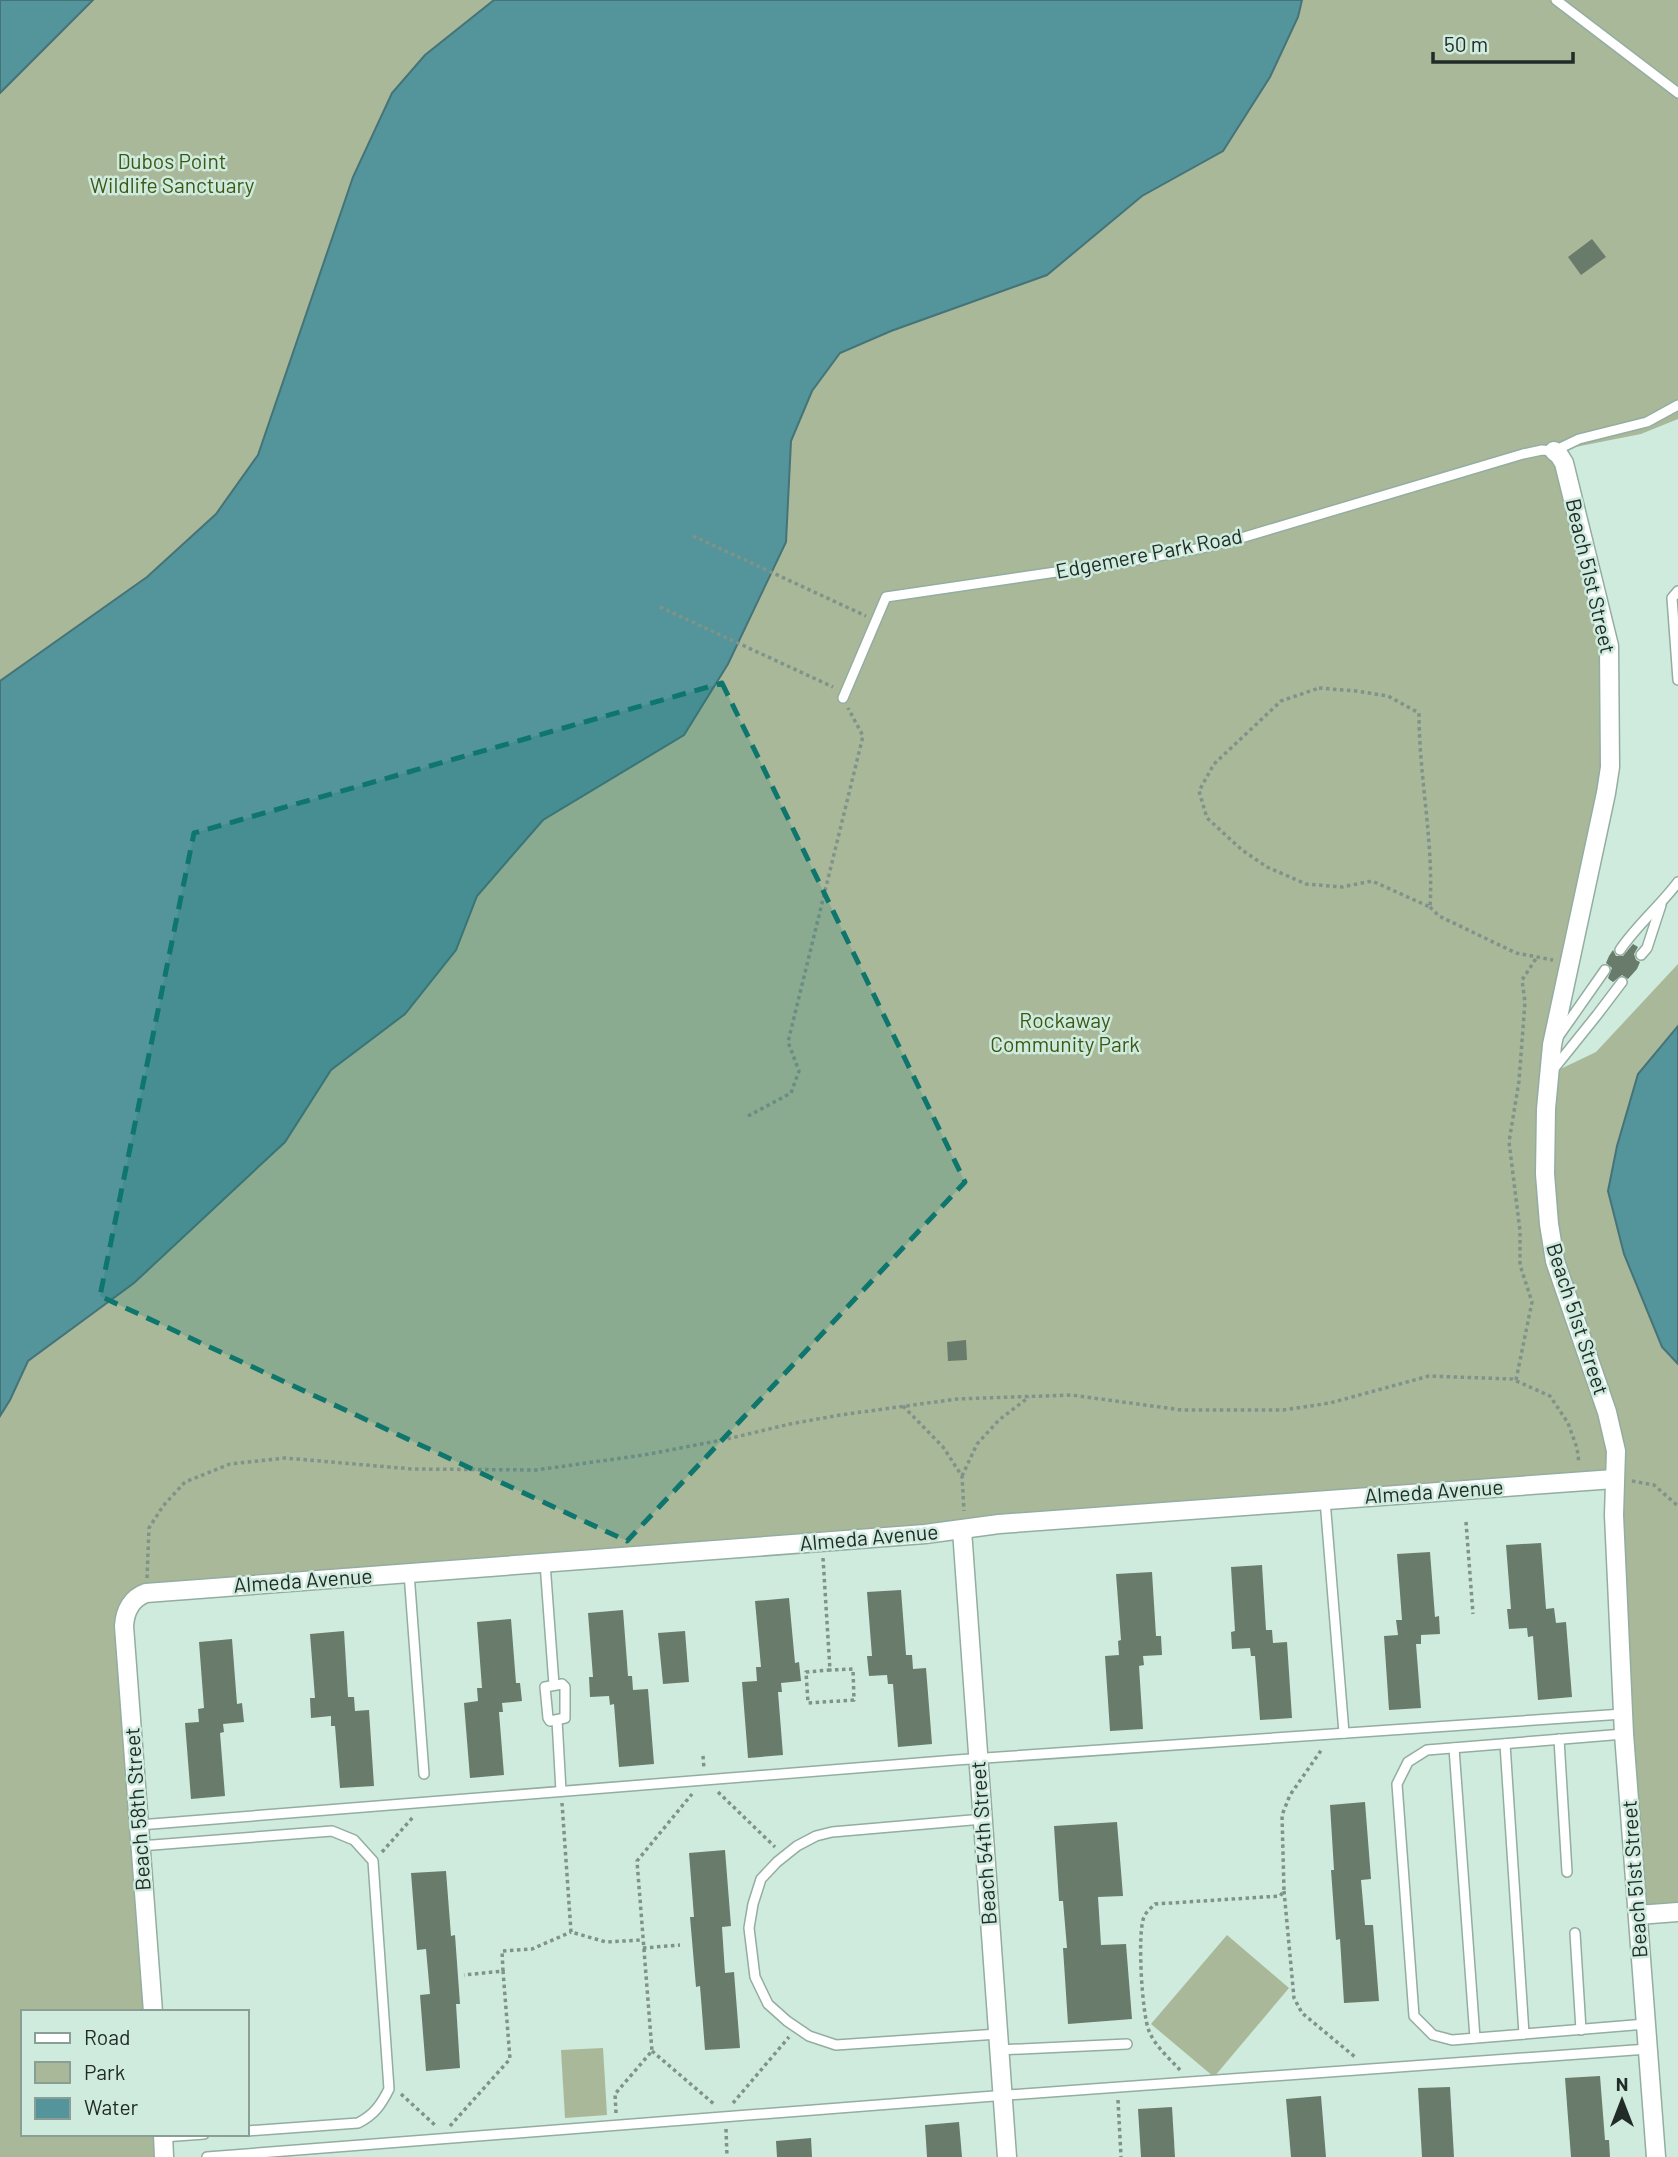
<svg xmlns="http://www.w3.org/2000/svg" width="1678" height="2157" font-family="Barlow,sans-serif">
  <rect width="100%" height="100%" fill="#cfebde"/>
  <g fill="#a9b899">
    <path d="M 38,0 L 494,0 L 425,55 L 392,93 L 353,177 L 258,455 L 216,514 L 147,577 L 0,681 L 0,28 Z"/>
    <path d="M 1302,0 L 1678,0 L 1678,419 L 1641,434 L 1555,451 L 1607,635 L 1610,767 L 1550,1074 L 1596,1052 L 1678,964 L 1678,1026 L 1638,1074 L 1662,1347 L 1678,1364 L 1678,1912 L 1638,1915 L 1614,1480 L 153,1592 L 129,1607 L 153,2012 L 23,2012 L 23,2134 L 163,2134 L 164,2157 L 0,2157 L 0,1416 L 10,1400 L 28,1361 L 134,1283 L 285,1142 L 331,1070 L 405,1014 L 456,950 L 477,896 L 543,820 L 684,735 L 728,664 L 786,542 L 791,441 L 812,391 L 840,353 L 891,331 L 1047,275 L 1142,196 L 1223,151 L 1270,77 L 1298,17 Z"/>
    <path d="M 1227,1935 L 1289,1988 L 1214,2077 L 1151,2024 Z"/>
    <path d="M 603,2048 L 607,2115 L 565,2118 L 561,2050 Z"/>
  </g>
  <g fill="#54949b" stroke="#457478" stroke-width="2">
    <path d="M 0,0 L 93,0 L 0,93 Z"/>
    <path d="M 494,0 L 1302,0 L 1298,17 L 1270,77 L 1223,151 L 1142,196 L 1047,275 L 891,331 L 840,353 L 812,391 L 791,441 L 786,542 L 728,664 L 684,735 L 543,820 L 477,896 L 456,950 L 405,1014 L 331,1070 L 285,1142 L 134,1283 L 28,1361 L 10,1400 L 0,1416 L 0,681 L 147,577 L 216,514 L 258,455 L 353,177 L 392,93 L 425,55 Z"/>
    <path d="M 1678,1026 L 1678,1364 L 1662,1347 L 1624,1254 L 1608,1191 L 1617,1146 L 1638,1074 Z"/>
  </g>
  <g fill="#697b6a">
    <path d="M 1592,239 L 1606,257 L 1581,275 L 1568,257 Z"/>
    <path d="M 1633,944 L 1638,947 L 1634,954 L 1636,960 L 1640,962 L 1637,969 L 1628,979 L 1622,975 L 1613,982 L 1610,980 L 1608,978 L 1612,968 L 1606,963 L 1609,956 L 1613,950 L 1616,956 L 1623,956 Z"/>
    <path d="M 966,1340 L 967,1360 L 948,1361 L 947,1342 Z"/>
    <path d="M 1541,1543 L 1546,1609 L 1554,1608 L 1556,1623 L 1566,1622 L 1572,1697 L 1538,1700 L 1533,1636 L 1528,1637 L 1527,1628 L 1509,1629 L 1507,1609 L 1511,1609 L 1506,1545 Z"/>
    <path d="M 1430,1552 L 1435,1617 L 1439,1616 L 1440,1634 L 1421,1635 L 1421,1644 L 1416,1644 L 1421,1708 L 1389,1710 L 1384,1636 L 1398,1635 L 1396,1620 L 1402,1620 L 1397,1554 Z"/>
    <path d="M 1262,1565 L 1266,1630 L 1272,1630 L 1273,1643 L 1287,1642 L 1292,1718 L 1260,1720 L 1255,1656 L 1251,1656 L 1250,1648 L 1232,1649 L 1231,1632 L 1235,1631 L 1231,1567 Z"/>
    <path d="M 1152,1572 L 1156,1636 L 1161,1636 L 1162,1655 L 1143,1656 L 1144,1665 L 1139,1666 L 1143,1729 L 1110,1731 L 1105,1656 L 1119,1655 L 1118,1641 L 1121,1640 L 1116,1574 Z"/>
    <path d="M 901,1590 L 906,1655 L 912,1655 L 913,1669 L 926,1668 L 932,1744 L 898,1747 L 893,1684 L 888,1684 L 887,1675 L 869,1676 L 867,1656 L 872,1656 L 867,1592 Z"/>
    <path d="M 789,1598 L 795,1663 L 799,1662 L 801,1681 L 781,1683 L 782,1692 L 778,1692 L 783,1755 L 748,1758 L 742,1682 L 757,1681 L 756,1667 L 761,1667 L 755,1601 Z"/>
    <path d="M 623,1610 L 628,1676 L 632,1676 L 633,1690 L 648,1689 L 654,1764 L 619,1767 L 614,1704 L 610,1705 L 609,1696 L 590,1697 L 589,1677 L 593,1677 L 588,1613 Z"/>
    <path d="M 511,1619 L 516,1683 L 520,1683 L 522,1701 L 502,1703 L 503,1712 L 499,1712 L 504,1775 L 470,1778 L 464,1703 L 478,1701 L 477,1688 L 482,1688 L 477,1622 Z"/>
    <path d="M 344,1631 L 348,1697 L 354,1697 L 355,1711 L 369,1710 L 374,1786 L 340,1788 L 335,1726 L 331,1726 L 331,1716 L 311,1718 L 310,1698 L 315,1698 L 310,1634 Z"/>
    <path d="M 685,1631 L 689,1682 L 663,1684 L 658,1633 Z"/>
    <path d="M 232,1639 L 237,1704 L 242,1703 L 244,1722 L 223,1724 L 224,1732 L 220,1733 L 225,1796 L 191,1799 L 185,1723 L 199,1722 L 198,1709 L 204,1708 L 199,1642 Z"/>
    <path d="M 1365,1802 L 1371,1879 L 1361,1880 L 1365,1925 L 1373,1925 L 1379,2001 L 1344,2003 L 1340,1939 L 1336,1940 L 1331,1870 L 1334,1870 L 1330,1805 Z"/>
    <path d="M 1117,1822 L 1123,1896 L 1098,1897 L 1101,1945 L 1126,1944 L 1132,2019 L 1068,2024 L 1063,1948 L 1067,1948 L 1063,1901 L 1059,1901 L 1054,1826 Z"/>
    <path d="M 725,1850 L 731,1926 L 722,1927 L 725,1973 L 734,1972 L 740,2048 L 705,2050 L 700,1986 L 696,1987 L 690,1917 L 694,1917 L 689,1853 Z"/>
    <path d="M 446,1871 L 451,1936 L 455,1935 L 460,2004 L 456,2004 L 460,2068 L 426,2071 L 420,1995 L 430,1994 L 426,1949 L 417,1950 L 411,1873 Z"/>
    <path d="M 1600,2076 L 1605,2140 L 1609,2140 L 1610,2157 L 1571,2157 L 1565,2078 Z"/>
    <path d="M 1450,2087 L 1454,2157 L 1422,2157 L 1418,2088 Z"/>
    <path d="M 1321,2096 L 1326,2157 L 1291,2157 L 1286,2099 Z"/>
    <path d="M 1172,2107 L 1175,2157 L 1141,2157 L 1138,2109 Z"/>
    <path d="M 959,2122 L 962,2157 L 927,2157 L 925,2125 Z"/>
    <path d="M 811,2138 L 812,2157 L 777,2157 L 776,2141 Z"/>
  </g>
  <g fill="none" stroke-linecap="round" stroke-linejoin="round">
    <defs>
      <g id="service">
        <path d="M 1556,0 L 1678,93"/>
        <path d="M 1678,591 L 1672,598 L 1678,680"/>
        <path d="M 843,698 L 886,597 L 1131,561 L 1202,548 L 1241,538 L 1523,454 L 1542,450 L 1554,451 L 1579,439 L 1647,422 L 1678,405"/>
        <path d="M 1620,950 C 1637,925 1660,906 1678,882"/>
        <path d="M 1641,955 L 1647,948 L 1661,905"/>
        <path d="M 1558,1037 L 1605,970"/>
        <path d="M 1552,1071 L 1597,1015 L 1622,982"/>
        <path d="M 1325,1500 L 1344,1733"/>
        <path d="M 545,1563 L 554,1685"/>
        <path d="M 409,1573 L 424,1774"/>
        <path d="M 562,1684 L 565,1687 L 565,1718 L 550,1721 L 548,1718 L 545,1687 Z"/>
        <path d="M 557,1720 L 561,1791"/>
        <path d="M 1624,1734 L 1427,1750 L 1408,1762 L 1397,1784 L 1414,2016 L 1433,2035 L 1452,2040 L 1646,2024"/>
        <path d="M 1559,1739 L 1567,1872"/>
        <path d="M 1505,1744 L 1524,2034"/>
        <path d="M 1454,1748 L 1475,2038"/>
        <path d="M 983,1819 L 832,1832 L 816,1836 L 797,1846 L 777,1862 L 761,1879 L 753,1904 L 749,1928 L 755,1977 L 768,2004 L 787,2021 L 809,2036 L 836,2045 L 998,2034"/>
        <path d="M 139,1825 L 956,1760 L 1623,1714"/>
        <path d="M 140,1846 L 332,1831 L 354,1840 L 373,1861 L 389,2089 C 381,2105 374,2115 358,2123 L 247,2131"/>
        <path d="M 1575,1933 L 1581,2030"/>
        <path d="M 999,2050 L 1127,2044"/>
        <path d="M 163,2137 L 204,2134"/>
        <path d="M 207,2157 L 981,2097 L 1648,2049"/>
      </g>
      <g id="minor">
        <path d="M 1554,451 L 1559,455 L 1564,463 L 1609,646 L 1610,767 L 1606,793 L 1552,1045 L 1546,1109 L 1545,1174 L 1549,1224 L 1555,1261 L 1607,1412 L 1616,1451 L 1614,1515 L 1624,1734 L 1656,2157"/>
        <path d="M 962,1530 L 1007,2157"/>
        <path d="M 1638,1915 L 1678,1912"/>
        <path d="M 153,2012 L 124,1626 C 125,1610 132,1598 146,1593 L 925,1534 L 999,1524 L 1614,1479"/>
        <path d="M 163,2134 L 164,2157"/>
      </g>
    </defs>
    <use href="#service" stroke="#93ada1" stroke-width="12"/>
    <use href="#minor" stroke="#93ada1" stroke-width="21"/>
    <g stroke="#7f938a" stroke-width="3.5" stroke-dasharray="3.5 3.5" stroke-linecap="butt">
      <path d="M 693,536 L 866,616"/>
      <path d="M 660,607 L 833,687"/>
      <path d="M 1319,688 L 1356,691 L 1388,696 L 1419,713 C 1419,778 1434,842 1430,907 L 1372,881 L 1342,887 L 1306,884 L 1267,867 L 1242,850 L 1207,818 L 1199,791 L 1214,764 L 1281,701 Z"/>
      <path d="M 1430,907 L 1439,916 L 1516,953 L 1553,960"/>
      <path d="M 748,1116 L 791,1093 L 799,1071 L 788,1042 L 863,736 L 848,708"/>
      <path d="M 1516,1380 L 1532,1302 L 1520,1265 L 1520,1231 L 1509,1142 L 1519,1081 L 1525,1002 L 1522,980 L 1537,957"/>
      <path d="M 903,1406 L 943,1447 L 962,1476 L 964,1511"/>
      <path d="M 962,1476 L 977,1444 L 999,1420 L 1029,1397"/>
      <path d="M 1632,1481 L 1654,1485 L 1678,1506"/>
      <path d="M 1466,1522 L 1473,1614"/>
      <path d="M 823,1558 L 830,1670 L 806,1672 L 808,1703 L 854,1700 L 853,1669 L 830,1670"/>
      <path d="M 147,1578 L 149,1528 L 163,1506 L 185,1482 L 230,1464 L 285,1458 L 412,1469 L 536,1470 L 644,1455 L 727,1439 L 790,1424 L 840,1415 L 957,1399 L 1071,1395 L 1182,1410 L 1283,1410 L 1330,1403 L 1429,1376 L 1512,1379 L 1550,1396 L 1568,1423 L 1577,1448 L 1579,1463"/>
      <path d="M 703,1756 L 704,1769"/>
      <path d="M 718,1792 L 775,1847"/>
      <path d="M 562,1803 L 571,1932 L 606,1942 L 642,1940"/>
      <path d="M 382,1852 L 414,1816"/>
      <path d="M 1284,1891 L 1294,1998 L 1302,2013 L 1355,2057"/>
      <path d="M 643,1948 L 680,1945"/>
      <path d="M 503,1971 L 502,1951 L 532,1949 L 571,1932"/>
      <path d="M 652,2051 L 714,2104"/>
      <path d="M 1180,2070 C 1169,2058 1155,2046 1149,2031 C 1142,2015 1137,1932 1144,1917 C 1146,1912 1151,1908 1155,1904 L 1280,1896 L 1284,1891 L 1282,1815 L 1290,1795 L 1322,1749"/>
      <path d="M 401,2094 L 436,2126"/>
      <path d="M 1118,2100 L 1121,2157"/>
      <path d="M 733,2103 L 789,2037"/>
      <path d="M 616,2113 L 615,2094 L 652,2051 L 637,1861 L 692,1794"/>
      <path d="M 450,2126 L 510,2059 L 503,1971 L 464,1975"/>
      <path d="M 726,2129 L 727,2157"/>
    </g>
    <use href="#service" stroke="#fff" stroke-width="9"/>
    <use href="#minor" stroke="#fff" stroke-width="18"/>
  </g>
  <path fill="#0f766e" fill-opacity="0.2" stroke="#0f766e" stroke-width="5" stroke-dasharray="14 9" stroke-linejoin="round" d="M 722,683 L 965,1182 L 627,1541 L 100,1296 L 194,833 Z"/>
  <g text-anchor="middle" stroke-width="5" stroke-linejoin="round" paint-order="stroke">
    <g font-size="21" fill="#3d5715" stroke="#cfebde">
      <text x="172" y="169">Dubos Point<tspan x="172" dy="24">Wildlife Sanctuary</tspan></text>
      <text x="1065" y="1028">Rockaway<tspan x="1065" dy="24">Community Park</tspan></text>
    </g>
    <g font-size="21" fill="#212b27" stroke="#cfebde">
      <text transform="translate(1149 554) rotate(-11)" y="7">Edgemere Park Road</text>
      <text transform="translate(1590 576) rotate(77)" y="7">Beach 51st Street</text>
      <text transform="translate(1577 1319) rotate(72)" y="7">Beach 51st Street</text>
      <text transform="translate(1434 1492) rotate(-4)" y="7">Almeda Avenue</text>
      <text transform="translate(869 1538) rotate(-5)" y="7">Almeda Avenue</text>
      <text transform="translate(303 1581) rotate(-4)" y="7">Almeda Avenue</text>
      <text transform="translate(138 1809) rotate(-94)" y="7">Beach 58th Street</text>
      <text transform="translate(984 1843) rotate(-94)" y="7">Beach 54th Street</text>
      <text transform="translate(1635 1879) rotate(-94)" y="7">Beach 51st Street</text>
    </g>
  </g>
  <rect x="21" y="2010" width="228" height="126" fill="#cfebde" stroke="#899e95" stroke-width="2"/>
  <rect x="35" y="2033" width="35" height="10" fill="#ffffff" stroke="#899e95" stroke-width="2"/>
  <text x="84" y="2045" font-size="21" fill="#212b27">Road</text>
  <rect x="35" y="2062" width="35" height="21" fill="#a9b899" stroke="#899e95" stroke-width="2"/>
  <text x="84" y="2080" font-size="21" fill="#212b27">Park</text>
  <rect x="35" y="2098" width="35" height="21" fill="#54949b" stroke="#899e95" stroke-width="2"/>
  <text x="84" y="2115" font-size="21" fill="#212b27">Water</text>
  <g transform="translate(1622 2101)" stroke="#cfebde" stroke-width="5" paint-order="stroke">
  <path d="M0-5L12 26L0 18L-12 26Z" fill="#212b27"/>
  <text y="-10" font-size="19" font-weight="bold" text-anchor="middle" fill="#212b27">N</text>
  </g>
  <path d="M1433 52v10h140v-10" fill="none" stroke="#212b27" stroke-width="3.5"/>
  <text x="1444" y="52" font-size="21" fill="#212b27" stroke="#cfebde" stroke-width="5" paint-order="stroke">50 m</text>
</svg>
